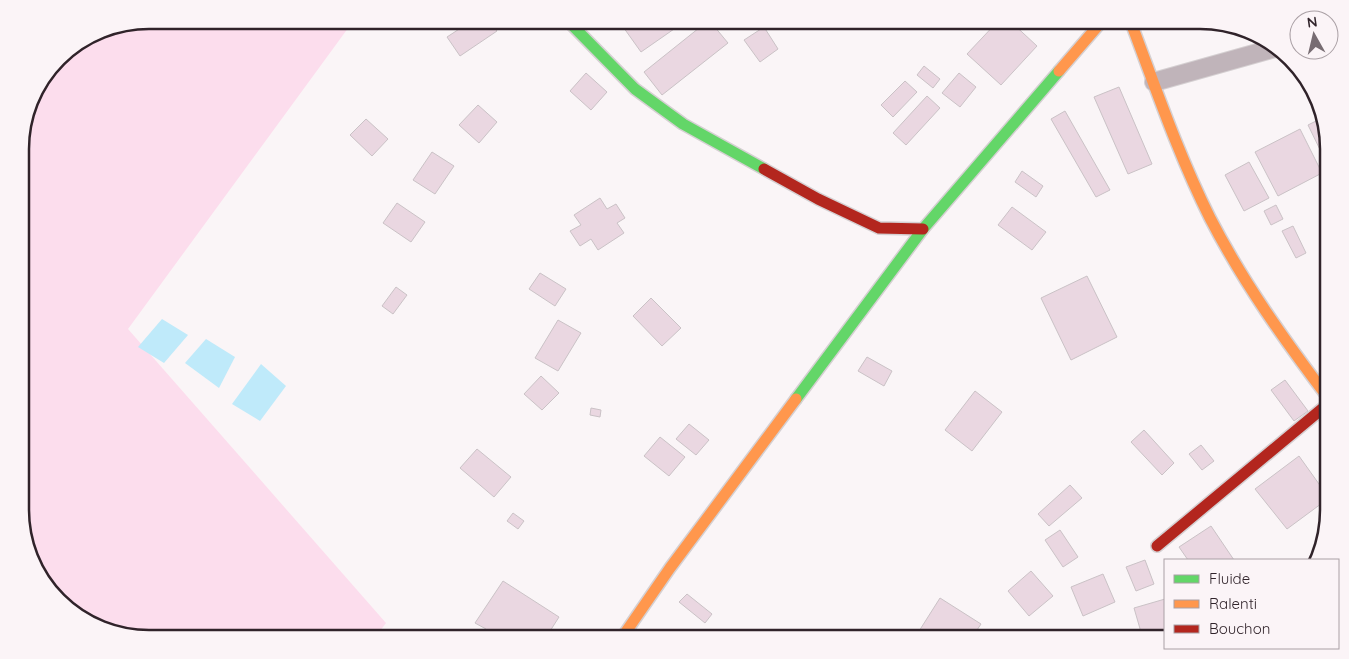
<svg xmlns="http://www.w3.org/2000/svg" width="1349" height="659" font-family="Quicksand,sans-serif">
  <rect width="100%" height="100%" fill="#faf5f7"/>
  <path fill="#fcdded" d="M 149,20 L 354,20 L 128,329 L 386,623 L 374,639 L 149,639 L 92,626 L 46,588 L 21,527 L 20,140 L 33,92 L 64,52 L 100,30 Z"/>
  <g fill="#bfeafa">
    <path d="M 162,319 L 188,335 L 164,363 L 138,347 Z"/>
    <path d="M 206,339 L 235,357 L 219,388 L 185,363 Z"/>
    <path d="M 261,364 L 286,386 L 260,421 L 232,404 Z"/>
  </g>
  <g fill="#ead7e1" stroke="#cac2c6">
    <path d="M 473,20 L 489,20 L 497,31 L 460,56 L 447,37 Z"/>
    <path d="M 627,20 L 687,20 L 641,52 L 621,24 Z"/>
    <path d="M 709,20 L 728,43 L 662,95 L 644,72 Z"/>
    <path d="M 999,20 L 1009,20 L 1037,46 L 1001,85 L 967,54 Z"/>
    <path d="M 764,27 L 778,49 L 760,62 L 744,40 Z"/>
    <path d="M 924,66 L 940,79 L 933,88 L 917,75 Z"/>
    <path d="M 586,73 L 607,92 L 591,110 L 570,91 Z"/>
    <path d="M 959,73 L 976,87 L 960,107 L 942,93 Z"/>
    <path d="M 905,81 L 917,92 L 893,117 L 881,105 Z"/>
    <path d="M 1119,87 L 1152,164 L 1128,174 L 1094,97 Z"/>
    <path d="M 927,96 L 940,108 L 906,145 L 893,133 Z"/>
    <path d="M 478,105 L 497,122 L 479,143 L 459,125 Z"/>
    <path d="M 1065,111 L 1110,190 L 1096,197 L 1051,119 Z"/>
    <path d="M 1322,118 L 1328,132 L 1328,166 L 1308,125 Z"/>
    <path d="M 366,119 L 388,139 L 372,156 L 350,135 Z"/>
    <path d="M 1300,129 L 1322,173 L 1278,196 L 1255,152 Z"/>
    <path d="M 432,152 L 454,166 L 435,194 L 413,180 Z"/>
    <path d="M 1249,162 L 1269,198 L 1244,211 L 1225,175 Z"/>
    <path d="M 1022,171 L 1043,186 L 1036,197 L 1015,182 Z"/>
    <path d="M 600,198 L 607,209 L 616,204 L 625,218 L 617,223 L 624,233 L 598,250 L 591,239 L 580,246 L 570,231 L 581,225 L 574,215 Z"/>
    <path d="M 397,203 L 425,222 L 411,242 L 383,223 Z"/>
    <path d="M 1276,205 L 1283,219 L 1271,225 L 1264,211 Z"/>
    <path d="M 1012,207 L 1046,232 L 1032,250 L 998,225 Z"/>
    <path d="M 1293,226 L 1306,253 L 1296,258 L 1282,231 Z"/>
    <path d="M 540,273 L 566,289 L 555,306 L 529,289 Z"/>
    <path d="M 1087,276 L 1117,337 L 1071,360 L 1041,298 Z"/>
    <path d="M 396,287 L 407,295 L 393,314 L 382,306 Z"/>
    <path d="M 651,298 L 681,328 L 662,346 L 633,316 Z"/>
    <path d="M 558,320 L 581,333 L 558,371 L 535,358 Z"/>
    <path d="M 867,357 L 892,371 L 884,386 L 858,371 Z"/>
    <path d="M 541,376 L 559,393 L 542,410 L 524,394 Z"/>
    <path d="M 1285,380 L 1308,411 L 1294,421 L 1271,390 Z"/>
    <path d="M 975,391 L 1002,412 L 972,451 L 945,430 Z"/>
    <path d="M 591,408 L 601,410 L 600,417 L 590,415 Z"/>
    <path d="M 689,424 L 709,440 L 696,455 L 676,439 Z"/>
    <path d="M 1144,430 L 1174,463 L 1162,475 L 1131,442 Z"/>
    <path d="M 660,437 L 685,457 L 669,476 L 644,456 Z"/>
    <path d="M 1201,445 L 1214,461 L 1202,470 L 1189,454 Z"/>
    <path d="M 477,449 L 511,477 L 494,497 L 460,468 Z"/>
    <path d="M 1299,456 L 1329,498 L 1287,529 L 1255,489 Z"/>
    <path d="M 1070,485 L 1082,498 L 1049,526 L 1038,514 Z"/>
    <path d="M 513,513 L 524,521 L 518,529 L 507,521 Z"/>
    <path d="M 1211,526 L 1234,560 L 1188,560 L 1179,547 Z"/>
    <path d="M 1060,530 L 1078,557 L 1063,567 L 1045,540 Z"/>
    <path d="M 1145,560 L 1154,584 L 1136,591 L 1126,567 Z"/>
    <path d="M 1031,571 L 1053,596 L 1029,616 L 1008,591 Z"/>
    <path d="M 1103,574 L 1115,602 L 1083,616 L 1071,587 Z"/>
    <path d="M 503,581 L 559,617 L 545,639 L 479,639 L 486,629 L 475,623 Z"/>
    <path d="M 687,594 L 712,614 L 705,623 L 679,602 Z"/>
    <path d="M 940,598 L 981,624 L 971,639 L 914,639 Z"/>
    <path d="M 1165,599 L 1165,639 L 1143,639 L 1134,608 Z"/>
  </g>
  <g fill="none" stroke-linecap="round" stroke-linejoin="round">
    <defs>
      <path id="street" d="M 1154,82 L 1275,48"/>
      <g id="fast">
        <path d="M 567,20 L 635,89 L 683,124 L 764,169"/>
        <path d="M 796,399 L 923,229 L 1059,71"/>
      </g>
      <g id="slow">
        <path d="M 1130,20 C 1155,86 1178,154 1210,218 C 1243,282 1285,341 1329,399"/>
        <path d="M 1059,71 L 1103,20"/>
        <path d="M 621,639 L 670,568 L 796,399"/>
      </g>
      <g id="jam">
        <path d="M 764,169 L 818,199 L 879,228 L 923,229"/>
        <path d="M 1157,546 L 1329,403"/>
      </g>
    </defs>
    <use href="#street" stroke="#d5d0d2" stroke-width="20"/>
    <use href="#fast" stroke="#d5d0d2" stroke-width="14"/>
    <use href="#slow" stroke="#d5d0d2" stroke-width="14"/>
    <use href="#jam" stroke="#d5d0d2" stroke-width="14"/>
    <use href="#street" stroke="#c0b4ba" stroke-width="18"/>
    <use href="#fast" stroke="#63d668" stroke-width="11"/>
    <use href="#slow" stroke="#ff974d" stroke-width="11"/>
    <use href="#jam" stroke="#b3261e" stroke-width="11"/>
  </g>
  <path d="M0 0H1349V659H0ZM149 29H1200A120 120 0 0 1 1320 149V510A120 120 0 0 1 1200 630H149A120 120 0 0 1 29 510V149A120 120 0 0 1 149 29Z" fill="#fbf4f7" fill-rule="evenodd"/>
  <path fill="none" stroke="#30232a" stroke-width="2.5" d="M149 29H1200A120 120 0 0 1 1320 149V510A120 120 0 0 1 1200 630H149A120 120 0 0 1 29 510V149A120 120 0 0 1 149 29Z"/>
  <rect x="1164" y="559" width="175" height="90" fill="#fbf4f7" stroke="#aaa0a5"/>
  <rect x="1174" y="575" width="25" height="8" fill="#63d668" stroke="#aaa0a5"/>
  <text x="1209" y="584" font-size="15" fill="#30232a">Fluide</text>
  <rect x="1174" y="600" width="25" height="8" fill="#ff974d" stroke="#aaa0a5"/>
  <text x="1209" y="609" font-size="15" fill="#30232a">Ralenti</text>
  <rect x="1174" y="625" width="25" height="8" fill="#b3261e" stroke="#aaa0a5"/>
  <text x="1209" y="634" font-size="15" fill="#30232a">Bouchon</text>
  <g transform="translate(1314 35) rotate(352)"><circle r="24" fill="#fbf4f7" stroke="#aaa0a5"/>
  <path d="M0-4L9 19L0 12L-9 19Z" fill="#776c72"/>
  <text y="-8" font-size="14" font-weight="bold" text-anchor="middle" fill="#30232a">N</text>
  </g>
</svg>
